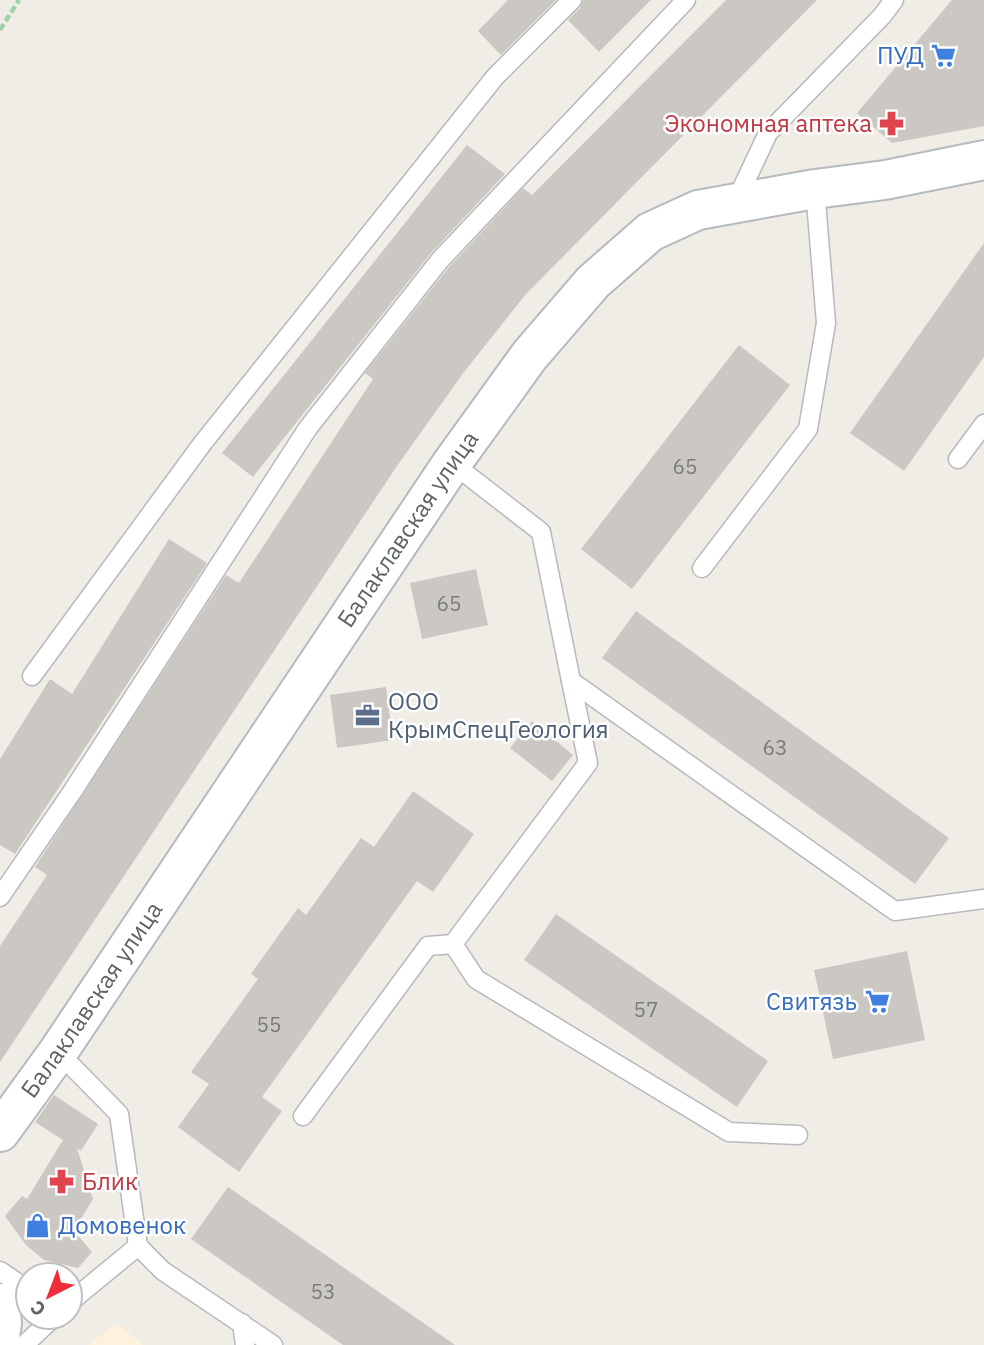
<svg xmlns="http://www.w3.org/2000/svg" width="984" height="1345" font-family="'IBM Plex Sans',sans-serif">
  <rect width="100%" height="100%" fill="#f0ece6"/>
  <path fill="#fff2dc" d="M 117,1323 L 143,1345 L 88,1345 Z"/>
  <g fill="#cbc7c2">
    <path d="M 508,0 L 556,0 L 501,55 L 478,31 Z"/>
    <path d="M 583,0 L 651,0 L 599,52 L 568,20 L 580,8 Z"/>
    <path d="M 726,0 L 817,0 L 526,294 L 464,372 L 397,466 L 0,1062 L 0,946 L 47,875 L 35,867 L 226,575 L 239,583 L 373,379 L 365,373 L 449,267 L 523,188 L 532,195 Z"/>
    <path d="M 952,0 L 984,0 L 984,126 L 892,143 L 857,113 Z"/>
    <path d="M 467,145 L 505,174 L 431,253 L 253,477 L 222,453 Z"/>
    <path d="M 984,243 L 984,357 L 904,471 L 850,433 Z"/>
    <path d="M 739,345 L 790,385 L 632,589 L 581,549 Z"/>
    <path d="M 169,539 L 207,563 L 15,854 L 0,845 L 0,759 L 50,679 L 72,694 Z"/>
    <path d="M 476,569 L 488,625 L 422,639 L 410,583 Z"/>
    <path d="M 636,611 L 949,838 L 915,884 L 602,658 Z"/>
    <path d="M 386,687 L 393,740 L 337,748 L 330,695 Z"/>
    <path d="M 532,721 L 573,755 L 552,781 L 510,748 Z"/>
    <path d="M 413,791 L 474,834 L 433,892 L 417,881 L 262,1097 L 282,1111 L 239,1172 L 178,1127 L 209,1084 L 191,1072 L 258,979 L 251,974 L 298,908 L 306,915 L 361,838 L 374,847 Z"/>
    <path d="M 556,914 L 768,1061 L 737,1107 L 524,960 Z"/>
    <path d="M 907,951 L 925,1040 L 833,1059 L 814,970 Z"/>
    <path d="M 54,1095 L 98,1124 L 81,1151 L 77,1148 L 93,1199 L 74,1231 L 92,1252 L 78,1268 L 44,1260 L 26,1245 L 5,1216 L 22,1196 L 27,1199 L 63,1140 L 35,1122 Z"/>
    <path d="M 228,1187 L 455,1345 L 343,1345 L 191,1239 Z"/>
  </g>
  <g fill="none" stroke-linecap="round" stroke-linejoin="round">
    <defs>
      <g id="lane">
        <path d="M 736,201 L 768,133 L 882,16 L 894,0"/>
        <path d="M 958,459 L 984,424"/>
        <path d="M 452,463 L 541,532 L 571,681 L 895,911 L 984,899"/>
        <path d="M 702,568 L 808,429 L 826,323 L 815,189"/>
        <path d="M 32,676 L 202,444 L 495,77 L 572,0"/>
        <path d="M 0,897 L 72,792 L 308,428 L 440,260 L 686,0"/>
        <path d="M 453,944 L 476,979 L 729,1132 L 798,1135"/>
        <path d="M 58,1052 L 119,1114 L 138,1246 L 163,1271 L 273,1345"/>
        <path d="M 303,1116 L 428,946 L 453,944 L 588,763 L 571,681"/>
        <path d="M 0,1271 L 28,1290"/>
        <path d="M 70,1302 L 138,1246"/>
        <path d="M 242,1323 L 245,1345"/>
        <path d="M 24,1345 L 54,1317"/>
      </g>
      <g id="secondary">
        <path id="s1" d="M 0,1132 L 58,1052 L 452,463 L 530,355 L 593,282 L 650,232 L 698,210 L 815,189 L 885,180 L 984,160"/>
        <path d="M 0,1303 L 2,1323 L 0,1336"/>
      </g>
    </defs>
    <use href="#lane" stroke="#b6b9bd" stroke-width="21"/>
    <use href="#secondary" stroke="#b4babe" stroke-width="42"/>
    <path stroke="#9ed1a5" stroke-width="4.5" stroke-dasharray="7 3.5" stroke-linecap="butt" d="M 0,30 L 19,0"/>
    <use href="#lane" stroke="#fff" stroke-width="18"/>
    <use href="#secondary" stroke="#fff" stroke-width="38"/>
  </g>
  <defs>
    <symbol id="supermarket-bare" viewBox="-9 -9 18 18"><path d="M-6-5.5h2.5l.6 2H6L4.5 2H-2.5L-4.4-4H-6ZM-1.5 3.2a1.3 1.3 0 1 0 .1 0ZM3 3.2a1.3 1.3 0 1 0 .1 0Z" fill="#3f7fe0" stroke="#fff" stroke-width="2.5" paint-order="stroke"/></symbol>
    <symbol id="pharmacy-bare" viewBox="-9 -9 18 18"><path d="M-2-6h4v4h4v4h-4v4h-4v-4h-4v-4h4Z" fill="#e0444e" stroke="#fff" stroke-width="2.5" paint-order="stroke"/></symbol>
    <symbol id="office-bare" viewBox="-9 -9 18 18"><path d="M-6-3h4V-5.5h4V-3h4V5H-6ZM-1-4.5V-3h2v-1.5ZM-6 0V1H6V0Z" fill="#5c6f8a" stroke="#fff" stroke-width="2.5" paint-order="stroke"/></symbol>
    <symbol id="shop-bare" viewBox="-9 -9 18 18"><path d="M-5-2.5h2.3a2.7 3.5 0 0 1 5.4 0H5L5.5 6h-11ZM-1.5-2.5h3a1.5 2.3 0 0 0-3 0Z" fill="#3f7fe0" stroke="#fff" stroke-width="2.5" paint-order="stroke"/></symbol>
  </defs>
  <g fill-rule="evenodd">
    <use href="#supermarket-bare" x="926" y="38" width="35" height="35"/>
    <use href="#pharmacy-bare" x="874" y="106" width="35" height="35"/>
    <use href="#office-bare" x="350" y="698" width="35" height="35"/>
    <use href="#supermarket-bare" x="860" y="984" width="35" height="35"/>
    <use href="#pharmacy-bare" x="44" y="1164" width="35" height="35"/>
    <use href="#shop-bare" x="20" y="1208" width="35" height="35"/>
  </g>
  <g text-anchor="middle" stroke-width="5" stroke-linejoin="round" paint-order="stroke">
    <g font-size="21" fill="#787c7e">
      <text x="685" y="474">65</text>
      <text x="449" y="611">65</text>
      <text x="775" y="755">63</text>
      <text x="646" y="1017">57</text>
      <text x="269" y="1032">55</text>
      <text x="323" y="1299">53</text>
    </g>
    <g font-size="24" fill="#366cbe" stroke="#fff" text-anchor="end">
      <text x="924" y="64">ПУД</text>
      <text x="857" y="1010">Свитязь</text>
      <text x="58" y="1234" text-anchor="start">Домовенок</text>
    </g>
    <g font-size="24" fill="#be3a42" stroke="#fff" text-anchor="end">
      <text x="872" y="132">Экономная аптека</text>
      <text x="82" y="1190" text-anchor="start">Блик</text>
    </g>
    <g font-size="24" fill="#5d6367" stroke="#fff">
      <text dy="8" stroke="none"><textPath href="#s1" startOffset="728">Балаклавская улица</textPath></text>
      <text dy="8" stroke="none"><textPath href="#s1" startOffset="161">Балаклавская улица</textPath></text>
    </g>
    <g font-size="24" fill="#4e5e75" stroke="#fff" text-anchor="start">
      <text x="388" y="710">ООО<tspan x="388" dy="28">КрымСпецГеология</tspan></text>
    </g>
  </g>
  <g transform="translate(49 1296) rotate(222)"><circle r="33" fill="#ffffff" stroke="#bec1c2" stroke-width="2"/>
  <path d="M0-5L12 26L0 18L-12 26Z" fill="#ef2d3a"/>
  <text y="-10" font-size="19" font-weight="bold" text-anchor="middle" fill="#5d6367">С</text>
  </g>
</svg>
